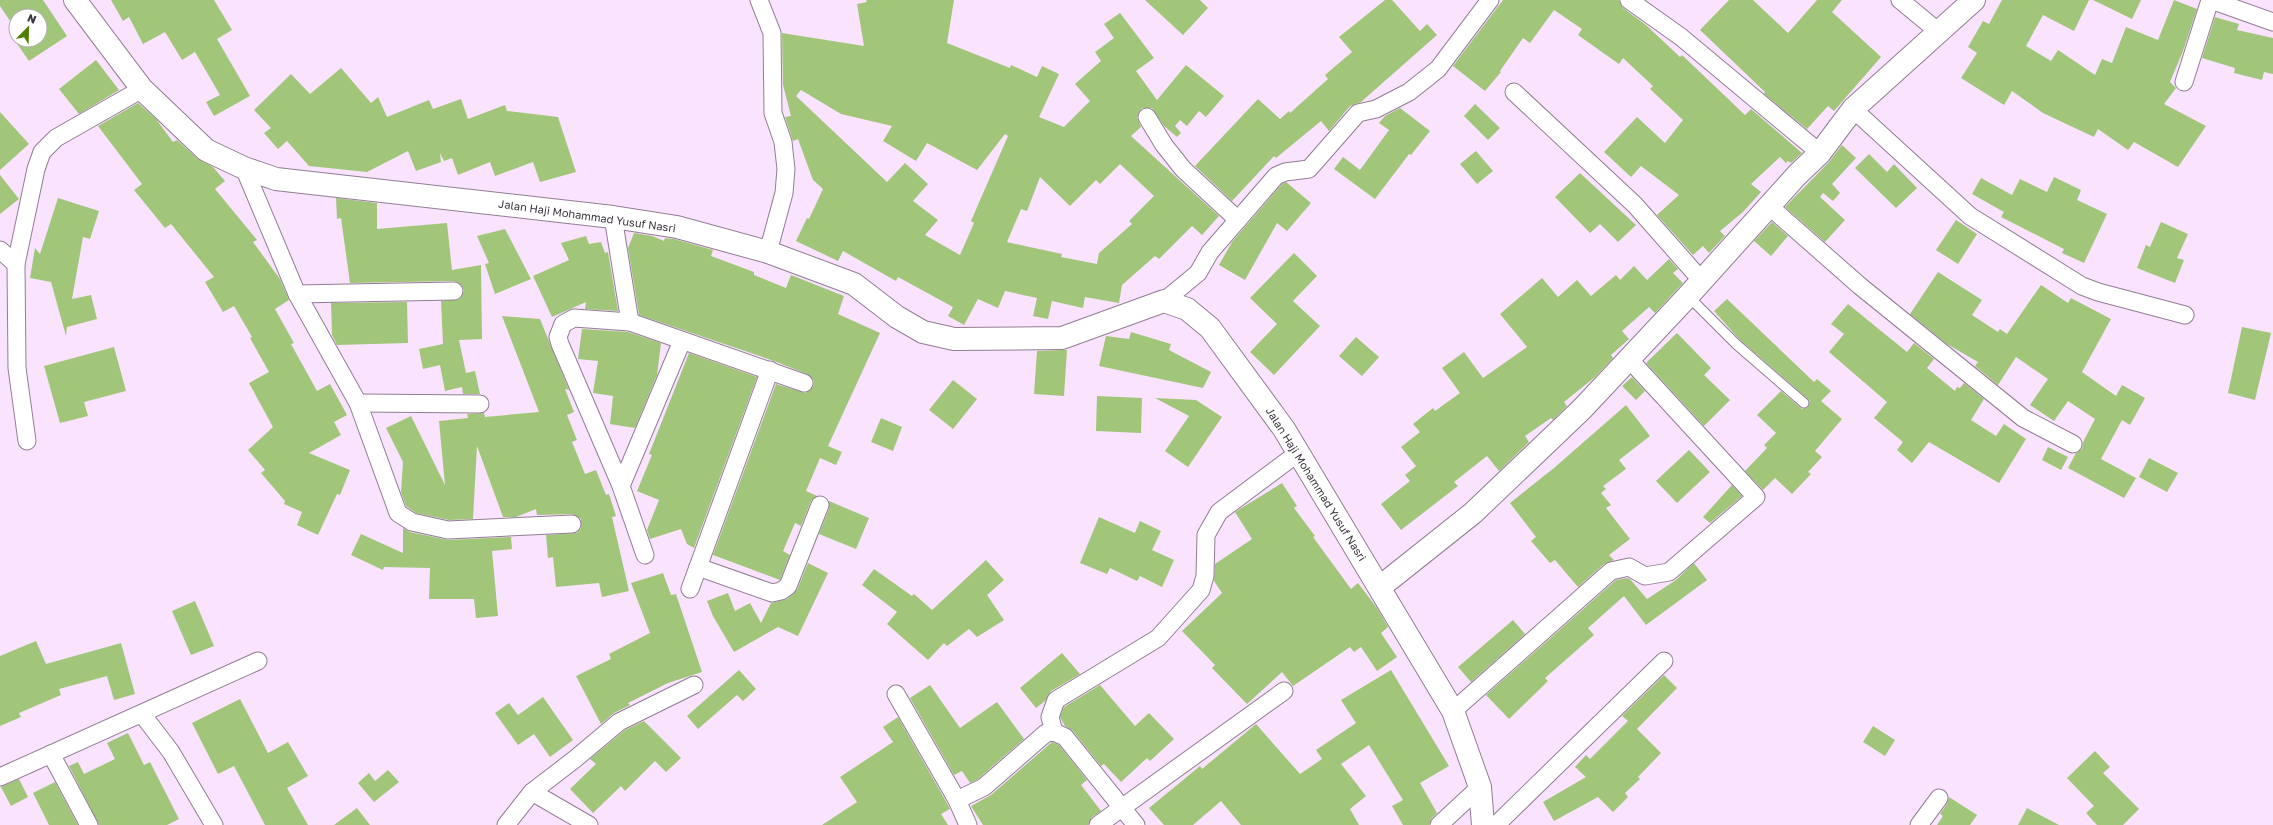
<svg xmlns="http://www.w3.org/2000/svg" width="2273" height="825" font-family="'Golos Text',sans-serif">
  <rect width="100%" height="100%" fill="#fae3fe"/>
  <g fill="#a1c679" fill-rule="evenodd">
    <path d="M 0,0 L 43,0 L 67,36 L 29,61 L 11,35 L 16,32 L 16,40 L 40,40 L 40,16 L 16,16 L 16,30 L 0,6 Z"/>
    <path d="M 111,0 L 214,0 L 232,30 L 217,39 L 250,96 L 214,116 L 206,102 L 220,95 L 195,52 L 182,60 L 165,32 L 143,44 L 129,17 L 123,21 Z"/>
    <path d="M 866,0 L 954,0 L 947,43 L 1010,68 L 1011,65 L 1037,77 L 1042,66 L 1059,74 L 1039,117 L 1064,127 L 1090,101 L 1075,84 L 1101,61 L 1095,52 L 1114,38 L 1104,24 L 1120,13 L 1154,58 L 1136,71 L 1157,100 L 1186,65 L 1224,96 L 1206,117 L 1199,111 L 1187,126 L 1180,120 L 1175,126 L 1181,133 L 1177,137 L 1164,126 L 1152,108 L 1142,108 L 1137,117 L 1141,127 L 1131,136 L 1219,216 L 1202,235 L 1192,226 L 1159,259 L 1155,256 L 1122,285 L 1119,303 L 1085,297 L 1083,308 L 1052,301 L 1048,319 L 1033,316 L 1037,298 L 1005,291 L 998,308 L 978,299 L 964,325 L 948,316 L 953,307 L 898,277 L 896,281 L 843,251 L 838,261 L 796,241 L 807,218 L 809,219 L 823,189 L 813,180 L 798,139 L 793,141 L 785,117 L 791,116 L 783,85 L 782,33 L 864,46 L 857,4 L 867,2 ZM 801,90 L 841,114 L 892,126 L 883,141 L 916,161 L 927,143 L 977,170 L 1005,134 L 1008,136 L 971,221 L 974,223 L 960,255 L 925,235 L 938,220 L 913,201 L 928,184 L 905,163 L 887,182 L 796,96 ZM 1120,164 L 1154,196 L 1129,221 L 1132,224 L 1099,253 L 1097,264 L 1061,257 L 1062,254 L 1007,242 L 1021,209 L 1027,211 L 1040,177 L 1070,206 L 1096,180 L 1100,184 Z"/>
    <path d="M 1145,0 L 1200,0 L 1208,8 L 1183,35 Z"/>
    <path d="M 1385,0 L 1392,0 L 1420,31 L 1427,24 L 1437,35 L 1361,102 L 1350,106 L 1329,131 L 1321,121 L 1276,158 L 1274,156 L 1232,201 L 1195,166 L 1258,99 L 1280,119 L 1289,111 L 1290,113 L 1328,79 L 1325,75 L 1352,52 L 1339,37 Z"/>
    <path d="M 1503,0 L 1619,0 L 1623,8 L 1646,25 L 1680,57 L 1682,55 L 1745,115 L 1751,109 L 1802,153 L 1791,163 L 1788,161 L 1786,163 L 1780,157 L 1751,184 L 1761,192 L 1743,212 L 1720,231 L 1725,236 L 1709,253 L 1703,246 L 1693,255 L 1657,215 L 1679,195 L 1641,166 L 1631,177 L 1604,152 L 1637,117 L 1665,143 L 1683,120 L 1650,89 L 1653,86 L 1623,58 L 1619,64 L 1599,50 L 1578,35 L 1582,29 L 1554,10 L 1530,43 L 1523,38 L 1500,71 L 1501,72 L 1485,91 L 1453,66 Z"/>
    <path d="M 1729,0 L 1753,0 L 1788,33 L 1817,0 L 1842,0 L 1832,12 L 1881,57 L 1834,111 L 1828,106 L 1807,129 L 1764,94 L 1765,92 L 1700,30 Z"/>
    <path d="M 2002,0 L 2089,0 L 2074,31 L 2043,15 L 2026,46 L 2051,61 L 2058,50 L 2095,75 L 2102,59 L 2112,63 L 2126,27 L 2158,40 L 2174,0 L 2197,9 L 2183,51 L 2170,82 L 2176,88 L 2164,104 L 2206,126 L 2178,167 L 2134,142 L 2128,150 L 2098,129 L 2094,137 L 2043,113 L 2012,91 L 2004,105 L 1961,78 L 1977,53 L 1968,47 L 1983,21 L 1989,24 Z"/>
    <path d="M 2093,0 L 2141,0 L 2132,19 Z"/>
    <path d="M 2215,17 L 2239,24 L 2237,30 L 2273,38 L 2273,74 L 2264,72 L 2262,80 L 2234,73 L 2235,68 L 2202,58 Z"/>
    <path d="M 96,60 L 119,90 L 79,114 L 59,89 Z"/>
    <path d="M 341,68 L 371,103 L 378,97 L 387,117 L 429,100 L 433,109 L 461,99 L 468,119 L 505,105 L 507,111 L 558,117 L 576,172 L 540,182 L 533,162 L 495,176 L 490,162 L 458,175 L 452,158 L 444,161 L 440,153 L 441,162 L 416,171 L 408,151 L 367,172 L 309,166 L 287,141 L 278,149 L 264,133 L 271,128 L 254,110 L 291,74 L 310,94 Z"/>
    <path d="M 138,103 L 156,119 L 173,142 L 177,140 L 198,159 L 213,167 L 225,181 L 215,189 L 257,240 L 253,242 L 280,279 L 289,300 L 275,309 L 294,343 L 291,344 L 317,391 L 330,384 L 347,415 L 334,422 L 341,435 L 309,453 L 350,470 L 340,495 L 337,494 L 318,535 L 297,525 L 302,512 L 284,504 L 285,501 L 261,473 L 265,470 L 248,450 L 273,427 L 249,383 L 269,372 L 250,338 L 252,337 L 234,306 L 223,312 L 205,282 L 214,277 L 171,224 L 165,228 L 134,190 L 142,184 L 98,126 Z"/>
    <path d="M 1475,104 L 1500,128 L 1488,140 L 1464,116 Z"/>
    <path d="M 1400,108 L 1430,131 L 1411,155 L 1409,154 L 1375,199 L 1334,169 L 1343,157 L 1360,170 L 1389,130 L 1379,123 L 1385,116 Z"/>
    <path d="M 0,112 L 29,144 L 0,170 Z"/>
    <path d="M 1842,145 L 1856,158 L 1832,184 L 1840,193 L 1833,201 L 1823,193 L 1820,197 L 1845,220 L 1825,242 L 1785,207 L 1829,162 Z"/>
    <path d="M 1476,151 L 1493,171 L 1477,184 L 1460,164 Z"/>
    <path d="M 1869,154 L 1887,172 L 1894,164 L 1917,188 L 1896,208 L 1855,168 Z"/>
    <path d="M 1580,173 L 1636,225 L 1618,242 L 1600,224 L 1590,233 L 1555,197 Z"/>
    <path d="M 0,175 L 19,199 L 0,214 Z"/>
    <path d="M 2054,177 L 2081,190 L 2077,200 L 2107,214 L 2084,263 L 2062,253 L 2064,249 L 2001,217 L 2004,212 L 1972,194 L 1981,178 L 2012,195 L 2020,179 L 2047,192 Z"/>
    <path d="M 1286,182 L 1311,203 L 1287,231 L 1277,223 L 1245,280 L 1219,265 L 1232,242 L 1282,184 Z"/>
    <path d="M 58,198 L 99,211 L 90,239 L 83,237 L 72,299 L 91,295 L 97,319 L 67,327 L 66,336 L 51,282 L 30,278 L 35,248 L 40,254 Z"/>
    <path d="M 336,198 L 377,203 L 377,229 L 447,223 L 452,270 L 481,265 L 482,339 L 459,340 L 466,373 L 475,371 L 480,394 L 463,394 L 462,387 L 445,391 L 440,365 L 423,369 L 419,349 L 443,344 L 441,301 L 459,299 L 464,291 L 462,286 L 454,281 L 350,283 L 341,218 L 337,219 Z"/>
    <path d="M 1956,220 L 1977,234 L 1958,264 L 1936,250 Z"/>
    <path d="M 1772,222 L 1788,236 L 1771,256 L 1754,241 Z"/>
    <path d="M 2161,222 L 2188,234 L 2177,258 L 2184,260 L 2175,283 L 2137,268 L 2146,245 L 2150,247 Z"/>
    <path d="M 505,229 L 531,279 L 495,294 L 485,264 L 489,263 L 477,236 Z"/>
    <path d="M 634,233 L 652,236 L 664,241 L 665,238 L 674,239 L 713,250 L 711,256 L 754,272 L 754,275 L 786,288 L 791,275 L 844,296 L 838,314 L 880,333 L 828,446 L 842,452 L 836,465 L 820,458 L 806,491 L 817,496 L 811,501 L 801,526 L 795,523 L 783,551 L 790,555 L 780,580 L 713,555 L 776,384 L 805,393 L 813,387 L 814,381 L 807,374 L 774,361 L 639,315 L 628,248 Z"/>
    <path d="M 586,236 L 589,244 L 601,242 L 605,253 L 608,252 L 618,311 L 585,309 L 586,302 L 552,317 L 533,276 L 569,260 L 561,243 Z"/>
    <path d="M 1294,253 L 1317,276 L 1293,301 L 1320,326 L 1274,375 L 1250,352 L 1277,324 L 1250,298 Z"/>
    <path d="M 1669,259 L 1678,269 L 1673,273 L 1683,283 L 1655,313 L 1649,307 L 1622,331 L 1629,339 L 1611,355 L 1613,358 L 1595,377 L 1564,402 L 1567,406 L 1553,420 L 1551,418 L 1525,436 L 1529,442 L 1499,471 L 1487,456 L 1454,482 L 1458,486 L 1401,530 L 1381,504 L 1410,481 L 1405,475 L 1416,466 L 1401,447 L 1420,432 L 1413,424 L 1433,408 L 1435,411 L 1460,393 L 1442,368 L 1464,352 L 1483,378 L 1527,347 L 1500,314 L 1542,278 L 1558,297 L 1577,280 L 1591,296 L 1616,275 L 1620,280 L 1634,266 L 1647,280 Z"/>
    <path d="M 1938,272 L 1982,300 L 1972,315 L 1998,332 L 2000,329 L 2007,334 L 2041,285 L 2068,303 L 2071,298 L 2111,319 L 2082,372 L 2116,396 L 2122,385 L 2145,398 L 2130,425 L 2122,420 L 2101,459 L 2136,478 L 2124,498 L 2068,468 L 2076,453 L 2082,449 L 2083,442 L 2095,419 L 2068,401 L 2054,421 L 2030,405 L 2048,379 L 2016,357 L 1998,385 L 1975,366 L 1978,362 L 1947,344 L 1910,314 Z"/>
    <path d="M 1727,299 L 1814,382 L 1817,379 L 1831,391 L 1821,401 L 1842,419 L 1815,451 L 1822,457 L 1808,472 L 1811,474 L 1792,494 L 1775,478 L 1763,490 L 1745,471 L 1767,448 L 1764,445 L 1776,433 L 1757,415 L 1781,391 L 1802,409 L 1808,407 L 1810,401 L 1740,340 L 1714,311 Z"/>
    <path d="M 407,302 L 408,343 L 337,345 L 332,335 L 331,303 Z"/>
    <path d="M 1848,304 L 1907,352 L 1914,343 L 1934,359 L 1927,368 L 1955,391 L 1957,387 L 1960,388 L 1964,383 L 1984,399 L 1971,420 L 1996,436 L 2004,424 L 2026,439 L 1999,483 L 1929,442 L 1912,463 L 1897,450 L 1903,442 L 1874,418 L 1887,402 L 1829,352 L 1844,334 L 1831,324 Z"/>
    <path d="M 502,316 L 540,319 L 569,390 L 565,389 L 574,412 L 567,415 L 577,440 L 572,442 L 585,474 L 596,470 L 606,495 L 609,494 L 616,516 L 612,517 L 629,591 L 602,597 L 599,583 L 556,587 L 553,557 L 548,558 L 546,535 L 577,533 L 581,528 L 581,519 L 572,514 L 537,515 L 536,509 L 516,517 L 503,517 L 477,446 L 473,519 L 449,520 L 416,513 L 406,506 L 401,492 L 403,462 L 386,428 L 411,416 L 445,485 L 439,421 L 468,418 L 467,414 L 484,413 L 485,417 L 539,412 Z"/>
    <path d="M 2242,327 L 2271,333 L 2255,400 L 2228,393 Z"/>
    <path d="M 582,329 L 628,332 L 661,343 L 657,375 L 635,428 L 610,424 L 613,396 L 593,393 L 598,361 L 578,359 Z"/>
    <path d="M 1131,332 L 1171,344 L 1169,350 L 1211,372 L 1203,388 L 1099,366 L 1106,336 L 1129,339 Z"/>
    <path d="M 1677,333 L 1711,368 L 1704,375 L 1730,400 L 1704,426 L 1646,363 Z"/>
    <path d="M 1356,337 L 1379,357 L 1362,376 L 1339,356 Z"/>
    <path d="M 114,347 L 126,391 L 84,402 L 88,416 L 60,423 L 44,366 Z"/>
    <path d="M 1062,350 L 1067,350 L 1064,396 L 1034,394 L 1037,351 Z"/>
    <path d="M 689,353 L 757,377 L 694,548 L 687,544 L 681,529 L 650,539 L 647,530 L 659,500 L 637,491 L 652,455 L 649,454 Z"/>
    <path d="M 1632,377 L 1645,391 L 1636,400 L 1622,386 Z"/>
    <path d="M 953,380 L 977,399 L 953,429 L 929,410 Z"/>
    <path d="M 1097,396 L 1142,398 L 1141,433 L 1096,431 Z"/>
    <path d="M 1155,398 L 1196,400 L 1222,417 L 1188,467 L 1165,451 L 1189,416 Z"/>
    <path d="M 1626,405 L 1650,436 L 1619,460 L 1626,469 L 1603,486 L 1606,489 L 1601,493 L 1611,505 L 1606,508 L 1630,539 L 1609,555 L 1614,560 L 1604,564 L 1578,587 L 1555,560 L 1550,563 L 1531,541 L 1536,537 L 1510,503 L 1554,468 Z"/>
    <path d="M 881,418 L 902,427 L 893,451 L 871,442 Z"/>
    <path d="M 2048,447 L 2068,457 L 2061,470 L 2042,460 Z"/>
    <path d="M 1689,450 L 1710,472 L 1677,503 L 1656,481 Z"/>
    <path d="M 2149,458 L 2178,473 L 2167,492 L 2139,477 Z"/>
    <path d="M 1282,483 L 1297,506 L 1294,508 L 1315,536 L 1313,537 L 1351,589 L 1358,583 L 1377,608 L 1388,627 L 1381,633 L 1397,657 L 1377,671 L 1361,647 L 1354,652 L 1350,647 L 1293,686 L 1282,672 L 1247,704 L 1212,668 L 1215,665 L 1182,631 L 1222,593 L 1214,581 L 1215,564 L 1252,539 L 1235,512 Z"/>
    <path d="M 1732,485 L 1742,496 L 1710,523 L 1703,517 Z"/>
    <path d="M 829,501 L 869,518 L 856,549 L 819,534 L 829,509 Z"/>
    <path d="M 1099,517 L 1135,533 L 1140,521 L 1161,531 L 1152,550 L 1174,560 L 1162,587 L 1140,576 L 1137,581 L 1110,568 L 1107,574 L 1080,563 Z"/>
    <path d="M 403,528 L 410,532 L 448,540 L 511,537 L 512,549 L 492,551 L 498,616 L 476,618 L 474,599 L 429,599 L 430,568 L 384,567 L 383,570 L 351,555 L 361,534 L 403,553 Z"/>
    <path d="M 986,560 L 1004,580 L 987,595 L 1004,620 L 977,637 L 969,629 L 947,646 L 944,643 L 928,660 L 887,624 L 897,612 L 862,585 L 874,569 L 912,596 L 914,594 L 932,610 Z"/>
    <path d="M 808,563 L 828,573 L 798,636 L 778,627 L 734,652 L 713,616 L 707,601 L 728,593 L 735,611 L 750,603 L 761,623 L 771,603 L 787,599 L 797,590 Z"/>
    <path d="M 1694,563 L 1707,580 L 1646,625 L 1624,596 L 1588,628 L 1594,635 L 1545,678 L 1548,681 L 1509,719 L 1486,695 L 1616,580 L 1627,578 L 1630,579 L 1647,599 L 1676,580 Z"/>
    <path d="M 663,573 L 671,595 L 676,594 L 702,672 L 668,683 L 628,703 L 630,705 L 614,713 L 601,724 L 576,676 L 611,659 L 609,654 L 650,633 L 631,583 Z"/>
    <path d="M 195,601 L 214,646 L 191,655 L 172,611 Z"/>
    <path d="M 1513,620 L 1525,634 L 1471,682 L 1458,667 Z"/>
    <path d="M 36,641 L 46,664 L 121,643 L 135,694 L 114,700 L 107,676 L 59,689 L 61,695 L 19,713 L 21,717 L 0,726 L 0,656 Z"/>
    <path d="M 1062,653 L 1080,674 L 1051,691 L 1045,701 L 1036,708 L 1020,688 Z"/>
    <path d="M 739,670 L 756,689 L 743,701 L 737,695 L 698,729 L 687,716 Z"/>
    <path d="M 1391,670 L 1449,766 L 1420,783 L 1437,813 L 1432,818 L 1429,825 L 1403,825 L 1392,806 L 1403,800 L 1369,745 L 1341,764 L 1366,796 L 1350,809 L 1359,825 L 1241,825 L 1221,801 L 1193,825 L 1164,825 L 1149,808 L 1200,766 L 1202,769 L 1256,724 L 1300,774 L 1322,759 L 1316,750 L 1356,723 L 1341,700 Z"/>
    <path d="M 1664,675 L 1677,688 L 1637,729 L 1661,753 L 1638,777 L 1640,779 L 1625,793 L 1628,797 L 1613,812 L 1598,797 L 1554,821 L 1543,802 L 1586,777 L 1575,767 L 1586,755 L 1590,759 L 1628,721 L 1622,716 Z"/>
    <path d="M 930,685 L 960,728 L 997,702 L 1024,739 L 978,779 L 970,783 L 962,771 L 954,775 L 910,698 Z"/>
    <path d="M 1100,685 L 1135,726 L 1149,713 L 1174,739 L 1150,761 L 1147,758 L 1121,782 L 1104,764 L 1101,766 L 1073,731 L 1065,726 L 1060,717 L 1064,707 Z"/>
    <path d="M 543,697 L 573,740 L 550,757 L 534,734 L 518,745 L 495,713 L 509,703 L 518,715 Z"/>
    <path d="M 240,699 L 268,753 L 288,742 L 308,776 L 287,788 L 308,825 L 265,825 L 234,766 L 218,774 L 192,723 Z"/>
    <path d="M 898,717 L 948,805 L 950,809 L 941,814 L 948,825 L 822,825 L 857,802 L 840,777 L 893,742 L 883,727 Z"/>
    <path d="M 644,721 L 681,758 L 666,772 L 655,761 L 625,791 L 621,786 L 593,813 L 570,789 L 596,764 L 590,759 L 625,730 Z"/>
    <path d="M 1873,726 L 1895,740 L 1885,756 L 1863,742 Z"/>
    <path d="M 128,733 L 144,765 L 150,762 L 179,819 L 167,825 L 99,825 L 69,766 L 78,762 L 84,774 L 115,759 L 107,743 Z"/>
    <path d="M 1052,742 L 1059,745 L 1087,780 L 1081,785 L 1101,811 L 1092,817 L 1088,825 L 983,825 L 971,806 L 991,795 Z"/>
    <path d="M 2095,751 L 2110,767 L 2103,773 L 2139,809 L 2123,825 L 2097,825 L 2086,813 L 2094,806 L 2067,778 Z"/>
    <path d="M 388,770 L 399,782 L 374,802 L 358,783 L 369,773 L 375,781 Z"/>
    <path d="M 19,779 L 28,797 L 11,806 L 1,787 Z"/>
    <path d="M 55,782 L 78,825 L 49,825 L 33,793 Z"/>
    <path d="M 1949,797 L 1977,815 L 1970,825 L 1937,825 L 1943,816 L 1940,814 L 1947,804 Z"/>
    <path d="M 357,808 L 370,825 L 334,825 Z"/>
    <path d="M 2027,808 L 2059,825 L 2018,825 Z"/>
  </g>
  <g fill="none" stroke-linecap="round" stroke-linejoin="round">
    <defs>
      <path id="service" d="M 1688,296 L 1736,344 L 1804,403"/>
      <g id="minor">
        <path d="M 759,0 L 772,33 L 773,113 L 783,142 L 786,169 L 784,193 L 768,252"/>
        <path d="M 1629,0 L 1681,37 L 1820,153"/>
        <path d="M 1900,0 L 1940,33"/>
        <path d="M 2211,0 L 2273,22"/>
        <path d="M 2184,82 L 2210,0"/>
        <path d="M 1514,92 L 1635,205 L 1702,281"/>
        <path d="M 1853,109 L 1970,216 L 2082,286 L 2098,292 L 2185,315"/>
        <path d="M 1147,117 L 1164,145 L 1183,169 L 1238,220"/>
        <path d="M 244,168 L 297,294 L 358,403 L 398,513 L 412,522 L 448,530 L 572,524"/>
        <path d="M 1769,206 L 1860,286 L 2023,418 L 2073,444"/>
        <path d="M 613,217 L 630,322"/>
        <path d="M 0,250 L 16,264"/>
        <path d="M 297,294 L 454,291"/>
        <path d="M 1164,301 L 1198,273 L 1210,252 L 1276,176 L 1285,172 L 1309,169 L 1358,113 L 1376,109 L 1409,92 L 1438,69 L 1490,0"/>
        <path d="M 358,403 L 480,404"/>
        <path d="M 27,441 L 17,368 L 16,264 L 36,169 L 42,152 L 56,138 L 142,89"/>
        <path d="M 621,486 L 682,341"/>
        <path d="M 645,555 L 621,486 L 560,344 L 558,337 L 563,324 L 574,318 L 630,322 L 804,383"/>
        <path d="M 698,567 L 772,593 L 781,591 L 788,586 L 820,505"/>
        <path d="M 690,589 L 770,370"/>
        <path d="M 896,694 L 957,800"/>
        <path d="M 1453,711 L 1611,571 L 1629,567 L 1645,576 L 1669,572 L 1756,497 L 1629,359"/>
        <path d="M 142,714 L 171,752 L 214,825"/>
        <path d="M 1054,732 L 1050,717 L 1056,700 L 1158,638 L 1201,590 L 1205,576 L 1206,535 L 1219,512 L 1298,453"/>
        <path d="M 51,754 L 89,825"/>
        <path d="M 0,777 L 258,661"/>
        <path d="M 532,792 L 589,825"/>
        <path d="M 506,825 L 532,792 L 575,759 L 619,722 L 694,685"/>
        <path d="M 968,825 L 957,800 L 984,787 L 1046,733 L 1054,732 L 1065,737 L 1136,825"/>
        <path d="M 1098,825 L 1284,691"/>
        <path d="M 1439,825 L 1480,787"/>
        <path d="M 1496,825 L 1664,661"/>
        <path d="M 1919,825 L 1939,798"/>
      </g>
      <g id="tertiary">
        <path d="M 75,0 L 142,89 L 206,150 L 244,168 L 276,179 L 613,217 L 677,227 L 768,252 L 854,284 L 897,317 L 923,332 L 954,339 L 1062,338 L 1164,301 L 1187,309 L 1210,328 L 1284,429 L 1453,711 L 1480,787 L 1483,825"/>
        <path d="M 1380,587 L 1473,513 L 1582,409 L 1688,296 L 1797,175 L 1820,153 L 1853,109 L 1974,0"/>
      </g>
    </defs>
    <use href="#service" stroke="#927d95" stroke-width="11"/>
    <use href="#minor" stroke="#927d95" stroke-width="19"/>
    <use href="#tertiary" stroke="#927d95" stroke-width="24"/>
    <use href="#service" stroke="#fff" stroke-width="9"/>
    <use href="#minor" stroke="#fff" stroke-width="17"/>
    <use href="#tertiary" stroke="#fff" stroke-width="22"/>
  </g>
  <g text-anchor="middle" stroke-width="3.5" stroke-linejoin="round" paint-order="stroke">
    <g font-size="11" fill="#3c343e" stroke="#fff">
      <text transform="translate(587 216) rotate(8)" y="4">Jalan Haji Mohammad Yusuf Nasri</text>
      <text transform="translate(1316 484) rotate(58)" y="4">Jalan Haji Mohammad Yusuf Nasri</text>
    </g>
  </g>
  <g transform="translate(28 28) rotate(23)"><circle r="19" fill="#ffffff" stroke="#b1aeb2"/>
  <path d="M0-3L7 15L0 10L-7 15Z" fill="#507c00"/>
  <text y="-6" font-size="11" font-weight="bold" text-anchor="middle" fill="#3c343e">N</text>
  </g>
</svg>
